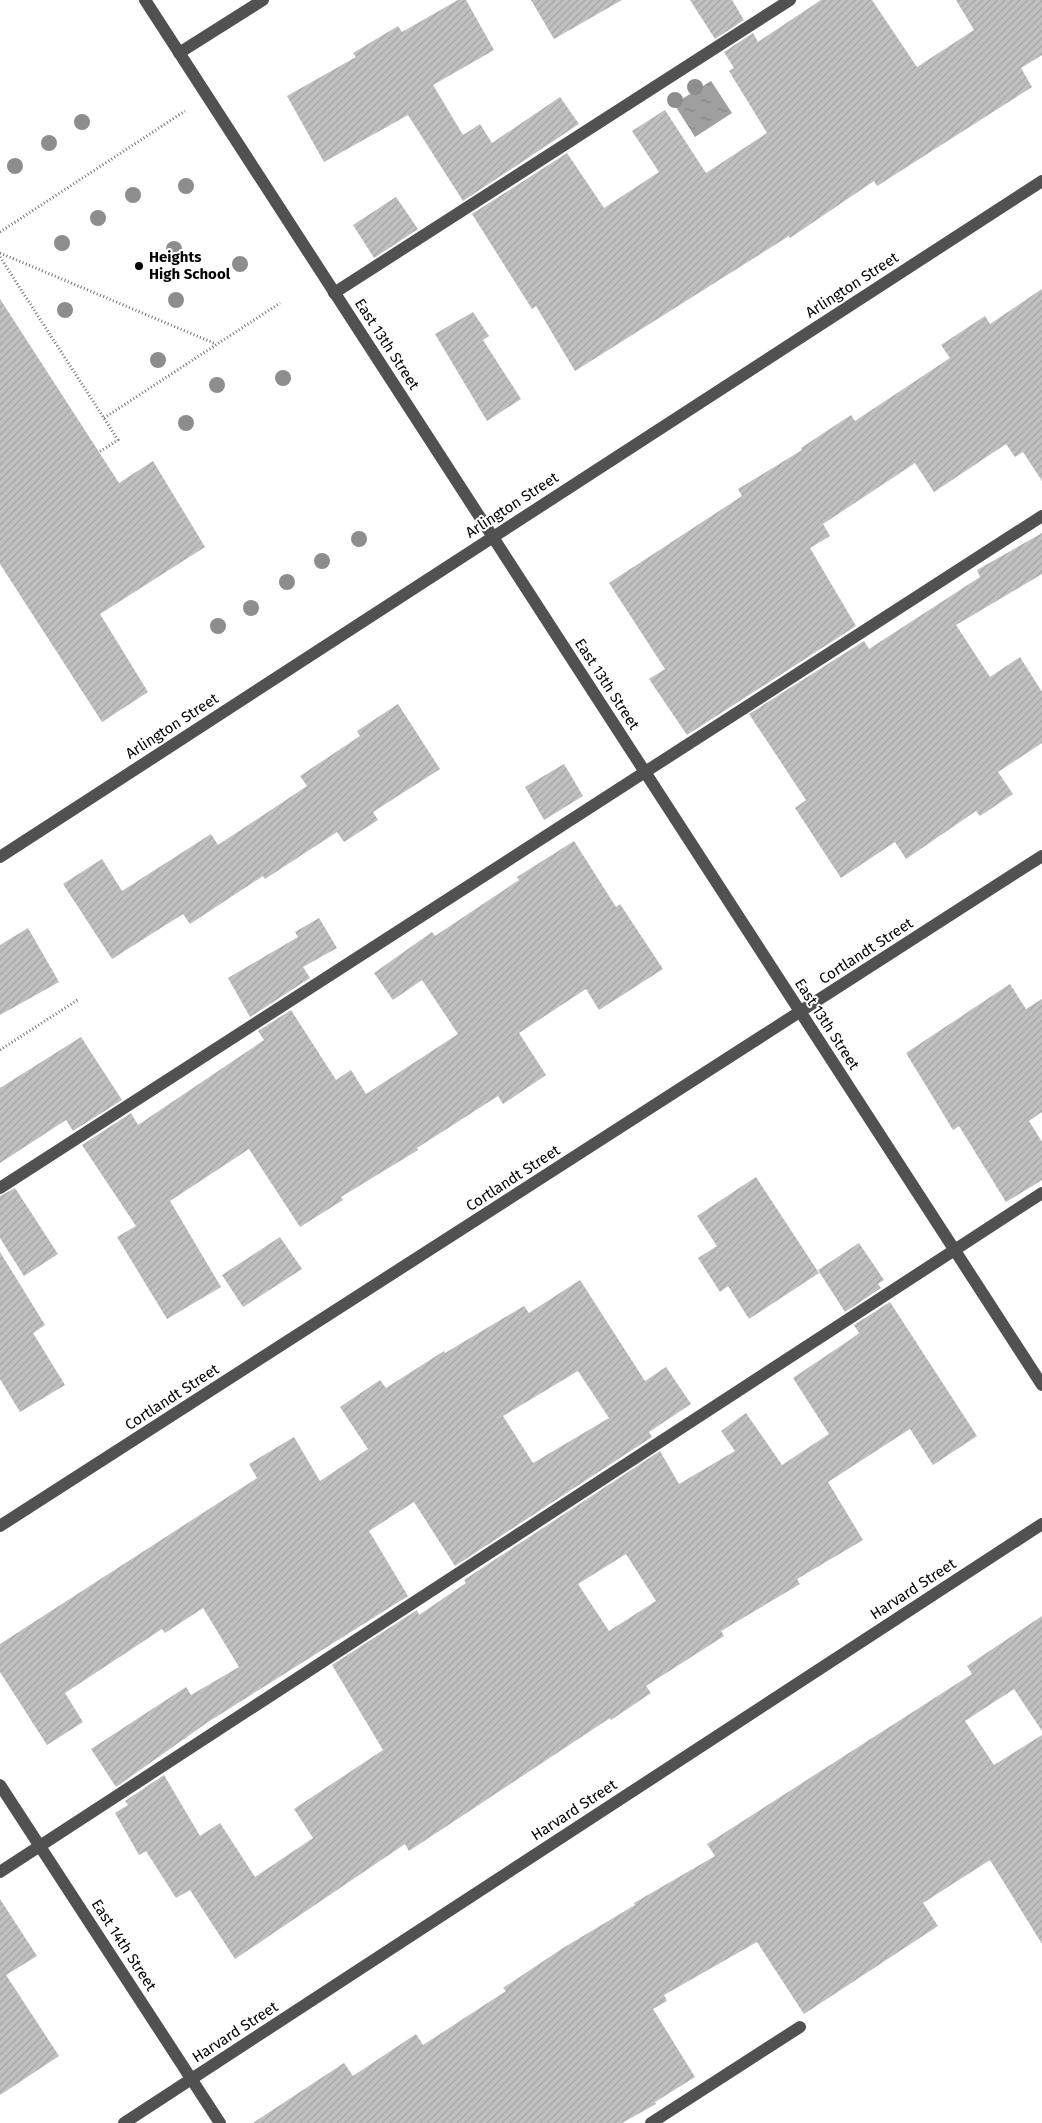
<svg xmlns="http://www.w3.org/2000/svg" width="1042" height="2123" font-family="'Fira Sans',sans-serif">
  <defs>
    <pattern id="water-ripples" width="26" height="14" patternUnits="userSpaceOnUse" patternTransform="scale(1.25)"><rect width="26" height="14" fill="#9f9f9f"/><path d="M2 4q2-2 4 0t4 0M15 11q2-2 4 0t4 0" fill="none" stroke="#878787"/></pattern>
    <pattern id="building-hatch" width="6" height="6" patternUnits="userSpaceOnUse" patternTransform="scale(1.25)"><rect width="6" height="6" fill="#c0c0c0"/><path d="M-1 1l2-2M0 6l6-6M5 7l2-2" fill="none" stroke="#a3a3a3"/></pattern>
  </defs>
  <rect width="100%" height="100%" fill="#fff"/>
  <path fill="url(#water-ripples)" d="M 711,81 L 732,113 L 695,137 L 674,104 Z"/>
  <g fill="url(#building-hatch)" fill-rule="evenodd">
    <path d="M 458,0 L 466,0 L 494,50 L 433,85 L 463,135 L 480,124 L 492,143 L 560,97 L 579,124 L 463,201 L 408,115 L 324,162 L 287,96 L 356,57 L 353,53 L 398,26 L 402,32 Z"/>
    <path d="M 531,0 L 622,0 L 554,39 Z"/>
    <path d="M 690,0 L 732,0 L 744,20 L 715,39 Z"/>
    <path d="M 821,0 L 872,0 L 917,67 L 974,30 L 956,0 L 1042,0 L 1042,55 L 1021,68 L 1032,87 L 877,186 L 874,181 L 790,238 L 789,236 L 575,371 L 536,306 L 532,309 L 472,214 L 567,153 L 604,208 L 659,172 L 632,131 L 665,110 L 706,173 L 767,133 L 729,71 L 734,68 L 724,52 L 753,33 L 758,42 Z"/>
    <path d="M 396,197 L 418,229 L 374,258 L 353,225 Z"/>
    <path d="M 1042,289 L 1042,481 L 1023,452 L 1015,457 L 1006,444 L 934,492 L 915,463 L 823,524 L 830,536 L 810,548 L 856,626 L 687,735 L 649,679 L 665,669 L 609,583 L 742,496 L 738,489 L 802,450 L 801,448 L 851,415 L 855,421 L 950,358 L 941,345 L 985,316 L 990,324 Z"/>
    <path d="M 0,299 L 119,483 L 153,461 L 205,547 L 100,614 L 148,692 L 102,722 L 0,564 Z"/>
    <path d="M 473,312 L 489,336 L 483,340 L 521,399 L 487,421 L 435,334 Z"/>
    <path d="M 1042,533 L 1042,574 L 956,625 L 990,677 L 1020,657 L 1042,692 L 1042,743 L 998,772 L 1013,794 L 980,816 L 976,811 L 906,859 L 895,842 L 841,878 L 795,808 L 806,800 L 749,714 L 864,641 L 869,649 L 980,577 L 977,570 Z"/>
    <path d="M 398,704 L 440,769 L 373,812 L 378,820 L 344,842 L 337,832 L 265,879 L 263,876 L 190,924 L 183,914 L 112,959 L 63,884 L 102,859 L 122,891 L 211,834 L 218,845 L 307,786 L 300,776 L 360,736 L 357,731 Z"/>
    <path d="M 564,764 L 583,796 L 544,820 L 525,787 Z"/>
    <path d="M 574,841 L 616,907 L 620,904 L 663,969 L 599,1010 L 586,989 L 519,1033 L 546,1075 L 503,1104 L 498,1096 L 417,1148 L 418,1150 L 341,1197 L 343,1200 L 300,1227 L 249,1149 L 170,1201 L 221,1287 L 167,1319 L 117,1237 L 136,1226 L 82,1145 L 131,1113 L 138,1125 L 264,1040 L 258,1031 L 291,1010 L 336,1080 L 351,1070 L 366,1094 L 458,1034 L 422,980 L 393,1000 L 374,973 L 432,932 L 435,936 L 519,880 L 517,877 Z"/>
    <path d="M 319,918 L 337,948 L 303,967 L 310,978 L 250,1017 L 228,978 L 298,937 L 295,932 Z"/>
    <path d="M 28,928 L 59,982 L 0,1015 L 0,945 Z"/>
    <path d="M 1010,984 L 1026,1009 L 1042,999 L 1042,1112 L 1029,1121 L 1042,1142 L 1042,1180 L 1006,1202 L 959,1126 L 953,1130 L 906,1053 Z"/>
    <path d="M 81,1037 L 122,1100 L 73,1131 L 66,1120 L 0,1163 L 0,1088 Z"/>
    <path d="M 756,1177 L 819,1273 L 749,1319 L 728,1286 L 720,1292 L 698,1258 L 717,1246 L 697,1216 Z"/>
    <path d="M 15,1188 L 58,1254 L 24,1276 L 0,1238 L 0,1196 Z"/>
    <path d="M 280,1237 L 302,1269 L 243,1307 L 222,1275 Z"/>
    <path d="M 859,1243 L 884,1280 L 878,1284 L 881,1288 L 845,1312 L 818,1270 Z"/>
    <path d="M 0,1252 L 45,1325 L 33,1333 L 65,1385 L 20,1412 L 0,1379 Z"/>
    <path d="M 580,1280 L 645,1381 L 666,1367 L 691,1404 L 649,1432 L 652,1437 L 455,1566 L 414,1502 L 369,1531 L 408,1596 L 208,1722 L 116,1787 L 91,1749 L 186,1687 L 191,1695 L 239,1667 L 203,1608 L 165,1633 L 162,1629 L 65,1693 L 83,1722 L 47,1745 L 0,1672 L 0,1644 L 257,1478 L 249,1464 L 294,1437 L 320,1481 L 368,1449 L 340,1407 L 380,1380 L 386,1388 L 444,1351 L 445,1353 L 524,1306 L 529,1313 ZM 578,1371 L 609,1418 L 533,1463 L 503,1416 Z"/>
    <path d="M 890,1302 L 977,1436 L 933,1465 L 910,1429 L 828,1482 L 863,1540 L 797,1579 L 800,1584 L 721,1631 L 724,1636 L 646,1686 L 651,1693 L 611,1720 L 610,1718 L 409,1851 L 405,1844 L 235,1959 L 190,1890 L 176,1898 L 146,1851 L 139,1855 L 115,1813 L 128,1805 L 125,1801 L 164,1775 L 200,1836 L 220,1823 L 255,1877 L 313,1838 L 294,1809 L 383,1750 L 332,1665 L 417,1610 L 419,1615 L 466,1583 L 464,1580 L 660,1451 L 679,1484 L 735,1451 L 721,1431 L 746,1413 L 782,1465 L 829,1434 L 793,1378 L 851,1339 L 859,1333 L 854,1325 ZM 626,1554 L 656,1601 L 609,1631 L 578,1584 Z"/>
    <path d="M 1042,1616 L 1042,1731 L 1014,1689 L 965,1721 L 994,1765 L 1042,1735 L 1042,1944 L 990,1860 L 923,1903 L 938,1926 L 804,2014 L 757,1942 L 664,1995 L 667,2001 L 653,2009 L 695,2077 L 655,2102 L 656,2104 L 622,2123 L 253,2123 L 344,2063 L 353,2076 L 416,2034 L 423,2045 L 506,1991 L 503,1988 L 563,1948 L 635,1905 L 634,1903 L 715,1856 L 707,1844 L 972,1674 L 967,1666 Z"/>
    <path d="M 0,1899 L 37,1956 L 6,1975 L 59,2056 L 0,2095 Z"/>
  </g>
  <g fill="none" stroke-linecap="round" stroke-linejoin="round">
    <g stroke="#737373" stroke-width="3" stroke-dasharray="1 2.5" stroke-linecap="butt">
      <path d="M 0,232 L 185,111"/>
      <path d="M 0,253 L 216,344"/>
      <path d="M 0,257 L 118,440 L 99,452"/>
      <path d="M 104,418 L 280,303"/>
      <path d="M 0,1050 L 79,999"/>
    </g>
    <g stroke="#515151" stroke-width="12">
      <path d="M 145,0 L 1042,1385"/>
      <path d="M 179,53 L 263,0"/>
      <path d="M 334,293 L 790,0"/>
      <path d="M 0,857 L 1042,181"/>
      <path d="M 0,1188 L 1042,516"/>
      <path d="M 0,1526 L 1042,856"/>
      <path d="M 0,1785 L 220,2123"/>
      <path d="M 0,1872 L 1042,1193"/>
      <path d="M 124,2123 L 1042,1524"/>
      <path d="M 651,2123 L 800,2027"/>
    </g>
  </g>
  <g fill="#8d8d8d">
    <circle cx="695" cy="87" r="8"/>
    <circle cx="675" cy="100" r="8"/>
    <circle cx="82" cy="122" r="8"/>
    <circle cx="49" cy="143" r="8"/>
    <circle cx="15" cy="166" r="8"/>
    <circle cx="186" cy="186" r="8"/>
    <circle cx="133" cy="195" r="8"/>
    <circle cx="98" cy="218" r="8"/>
    <circle cx="62" cy="243" r="8"/>
    <circle cx="174" cy="249" r="8"/>
    <circle cx="240" cy="264" r="8"/>
    <circle cx="176" cy="300" r="8"/>
    <circle cx="65" cy="310" r="8"/>
    <circle cx="158" cy="360" r="8"/>
    <circle cx="283" cy="378" r="8"/>
    <circle cx="217" cy="385" r="8"/>
    <circle cx="186" cy="423" r="8"/>
    <circle cx="359" cy="539" r="8"/>
    <circle cx="322" cy="561" r="8"/>
    <circle cx="287" cy="582" r="8"/>
    <circle cx="251" cy="608" r="8"/>
    <circle cx="218" cy="626" r="8"/>
  </g>
  <circle fill="#000" stroke="#fff" stroke-width="2" cx="139" cy="266" r="5"/>
  <g text-anchor="middle" stroke-width="4" stroke-linejoin="round" paint-order="stroke">
    <g font-size="15" font-weight="bold" fill="#000" stroke="#fff" text-anchor="start">
      <text x="149" y="262">Heights<tspan x="149" dy="17">High School</tspan></text>
    </g>
    <g font-size="15" fill="#000" stroke="#fff">
      <text transform="translate(852 285) rotate(-33)" y="5">Arlington Street</text>
      <text transform="translate(387 344) rotate(57)" y="5">East 13th Street</text>
      <text transform="translate(512 505) rotate(-33)" y="5">Arlington Street</text>
      <text transform="translate(607 684) rotate(57)" y="5">East 13th Street</text>
      <text transform="translate(172 726) rotate(-33)" y="5">Arlington Street</text>
      <text transform="translate(866 951) rotate(-33)" y="5">Cortlandt Street</text>
      <text transform="translate(827 1024) rotate(57)" y="5">East 13th Street</text>
      <text transform="translate(513 1178) rotate(-33)" y="5">Cortlandt Street</text>
      <text transform="translate(172 1397) rotate(-33)" y="5">Cortlandt Street</text>
      <text transform="translate(913 1589) rotate(-33)" y="5">Harvard Street</text>
      <text transform="translate(574 1810) rotate(-33)" y="5">Harvard Street</text>
      <text transform="translate(124 1945) rotate(57)" y="5">East 14th Street</text>
      <text transform="translate(235 2032) rotate(-33)" y="5">Harvard Street</text>
    </g>
  </g>
</svg>
